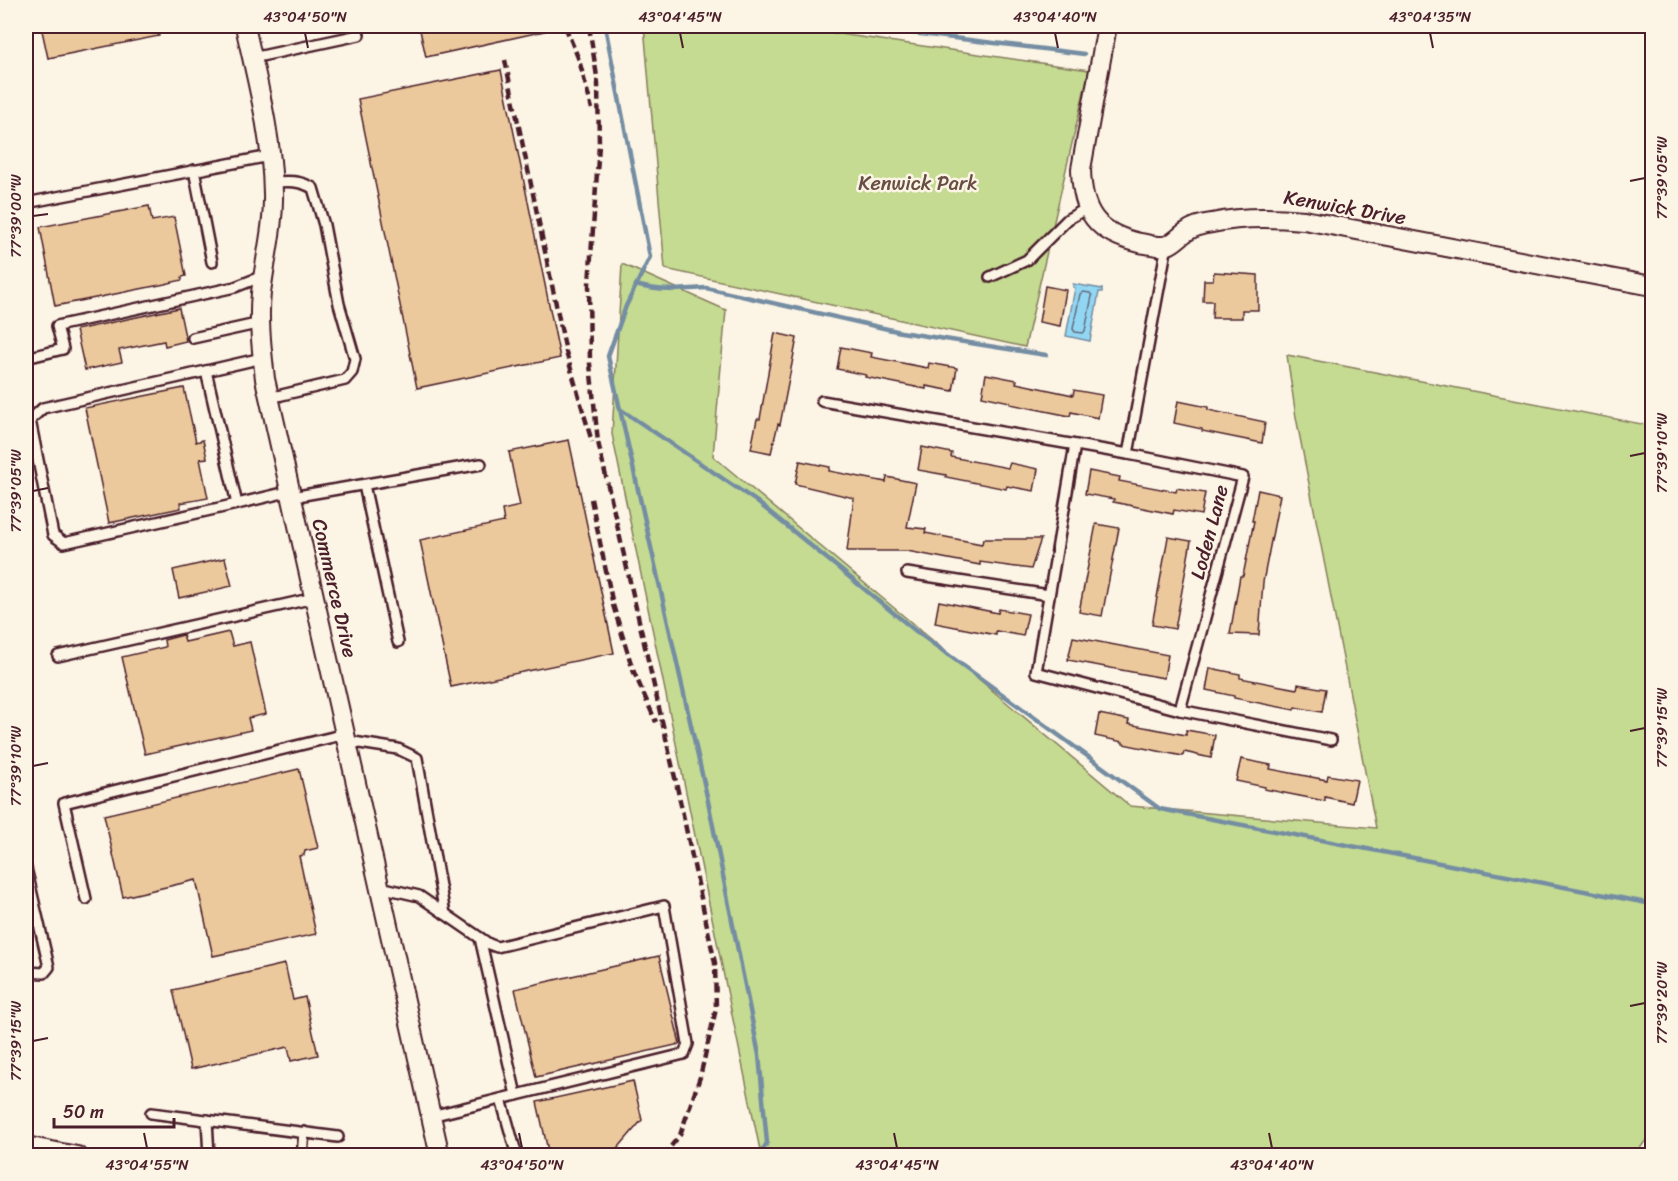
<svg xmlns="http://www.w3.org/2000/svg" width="1678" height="1181" font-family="Sriracha,sans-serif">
  <rect width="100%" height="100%" fill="#fcf5e5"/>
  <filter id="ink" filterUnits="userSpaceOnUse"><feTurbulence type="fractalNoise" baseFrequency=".0167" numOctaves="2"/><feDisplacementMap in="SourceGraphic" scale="12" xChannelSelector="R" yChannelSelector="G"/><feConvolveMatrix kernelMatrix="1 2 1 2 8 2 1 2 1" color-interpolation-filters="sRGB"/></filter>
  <g filter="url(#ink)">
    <g fill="#c4db91" stroke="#877d5e" stroke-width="1.5">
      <path d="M 644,26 L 784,26 L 1089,70 L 1025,347 L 665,269 Z"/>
      <path d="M 622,264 L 726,310 L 713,456 L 1130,806 L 1376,828 L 1296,417 L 1287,355 L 1652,426 L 1652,1132 L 1635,1155 L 761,1155 L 612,434 Z"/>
    </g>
    <path fill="#91d7f3" stroke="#758da3" stroke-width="1.5" d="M 1073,284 L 1102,289 L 1102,292 L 1099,292 L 1090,341 L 1066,336 L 1075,288 L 1073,287 Z"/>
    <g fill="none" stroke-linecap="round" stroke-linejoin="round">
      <path stroke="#66697b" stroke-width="1.5" d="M 1083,292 L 1090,293 L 1092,296 L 1085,331 L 1083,333 L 1075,332 L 1073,329 L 1080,294 Z"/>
      <g stroke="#758da3" stroke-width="4.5">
        <path d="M 605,26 L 650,257 L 626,306 L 608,356 L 708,801 L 759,1055 L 767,1143 L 759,1156"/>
        <path d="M 855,26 L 1084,54"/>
        <path d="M 636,285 C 659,292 682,290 706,288 L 901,332 L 1046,355"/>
        <path d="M 620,409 L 756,501 L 917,632 L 1160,809 L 1652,904"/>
      </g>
    </g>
    <g fill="#ebc99c" stroke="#4a1f2b" stroke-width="1.5">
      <path d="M 41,26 L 157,26 L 159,36 L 48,58 Z"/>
      <path d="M 419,26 L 545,26 L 545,31 L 426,57 Z"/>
      <path d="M 501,70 L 560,358 L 417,388 L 358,99 Z"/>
      <path d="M 149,206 L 152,221 L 174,217 L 186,276 L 182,277 L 182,280 L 165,284 L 55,306 L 40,227 Z"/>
      <path d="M 1214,272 L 1258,275 L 1258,310 L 1242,310 L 1242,318 L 1212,318 L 1213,301 L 1203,301 L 1204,280 L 1213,280 Z"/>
      <path d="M 1045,286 L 1066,290 L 1060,326 L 1039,322 Z"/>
      <path d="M 179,308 L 186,341 L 165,346 L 164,341 L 119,350 L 122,362 L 85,370 L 76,330 Z"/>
      <path d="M 775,333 L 797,338 L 780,425 L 778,424 L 771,453 L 751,449 L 757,419 L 760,419 Z"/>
      <path d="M 841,347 L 872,353 L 871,357 L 928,368 L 929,363 L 957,368 L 953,391 L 926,386 L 926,389 L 865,377 L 866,375 L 837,369 Z"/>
      <path d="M 986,374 L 1017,380 L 1016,383 L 1073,395 L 1074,390 L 1102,395 L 1098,418 L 1071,412 L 1070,416 L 1010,404 L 1010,402 L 982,396 Z"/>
      <path d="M 184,388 L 196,442 L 203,440 L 207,458 L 200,459 L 208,498 L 180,503 L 181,508 L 109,523 L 85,408 Z"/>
      <path d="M 1178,401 L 1208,407 L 1208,410 L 1265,422 L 1262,443 L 1202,431 L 1202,429 L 1174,423 Z"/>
      <path d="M 569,440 L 614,653 L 451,687 L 420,540 L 504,522 L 502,510 L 520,506 L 509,452 Z"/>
      <path d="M 922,447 L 952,453 L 951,457 L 1008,468 L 1010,463 L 1038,469 L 1034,491 L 1007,486 L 1006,489 L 946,477 L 946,475 L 918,470 Z"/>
      <path d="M 800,461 L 830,467 L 829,471 L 886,482 L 887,477 L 916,483 L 907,527 L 926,529 L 925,533 L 982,544 L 983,539 L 1041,539 L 1031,569 L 980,562 L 980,565 L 907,551 L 847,551 L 854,498 L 795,484 Z"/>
      <path d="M 1089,471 L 1120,477 L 1119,481 L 1176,492 L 1177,488 L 1205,493 L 1201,515 L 1174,510 L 1173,514 L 1113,502 L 1114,499 L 1085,494 Z"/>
      <path d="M 1258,490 L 1280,495 L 1263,582 L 1259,635 L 1230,634 L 1240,576 L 1243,576 L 1254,521 L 1252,521 Z"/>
      <path d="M 1096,524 L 1119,528 L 1102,616 L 1079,612 Z"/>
      <path d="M 1168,537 L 1191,541 L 1175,629 L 1152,625 Z"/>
      <path d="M 225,558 L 232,586 L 179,598 L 173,570 Z"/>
      <path d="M 939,601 L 998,613 L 999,609 L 1028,614 L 1023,636 L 996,631 L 996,635 L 935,623 Z"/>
      <path d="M 229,632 L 233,646 L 250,642 L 266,714 L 248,718 L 251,730 L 145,754 L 122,657 L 165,647 L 164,640 L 183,635 L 185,642 Z"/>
      <path d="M 1073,637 L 1168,655 L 1164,678 L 1068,660 Z"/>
      <path d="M 1210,668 L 1240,674 L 1240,678 L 1297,689 L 1298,684 L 1326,689 L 1322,712 L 1295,707 L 1294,710 L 1234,698 L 1234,696 L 1206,690 Z"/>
      <path d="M 1099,714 L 1129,720 L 1128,724 L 1186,735 L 1186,730 L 1215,735 L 1211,758 L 1184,752 L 1183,756 L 1123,744 L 1123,742 L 1095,736 Z"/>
      <path d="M 1241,759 L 1271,765 L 1270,769 L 1327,780 L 1328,775 L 1357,780 L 1352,803 L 1325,797 L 1325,801 L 1264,789 L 1265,787 L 1236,781 Z"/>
      <path d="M 299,769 L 318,848 L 305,851 L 304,855 L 299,856 L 316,934 L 213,956 L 196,880 L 123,897 L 104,815 Z"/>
      <path d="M 659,956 L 680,1044 L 536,1077 L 515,989 Z"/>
      <path d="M 285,964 L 293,1000 L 305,997 L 318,1055 L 291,1061 L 288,1047 L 191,1069 L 173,990 Z"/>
      <path d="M 633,1081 L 642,1120 L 612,1155 L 549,1155 L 537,1102 Z"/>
    </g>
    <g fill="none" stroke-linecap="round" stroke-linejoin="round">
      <defs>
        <g id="lane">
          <path d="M 252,58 L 359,35 L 356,26"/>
          <path d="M 194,170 L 212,262"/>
          <path d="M 26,203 L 270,156"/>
          <path d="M 990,277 L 1027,260 L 1068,219 L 1087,208"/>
          <path d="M 193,338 L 261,323"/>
          <path d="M 26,358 L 63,349 L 57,326 L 235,287 L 263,276"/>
          <path d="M 262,358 L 206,371 L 237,504 L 291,491"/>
          <path d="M 206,371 L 43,408 L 30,420 L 53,535 L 64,543 L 237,504"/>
          <path d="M 269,398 L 345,380 L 352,372 L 355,359 L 339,304 L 324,225 L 313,188 C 299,180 288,181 272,182"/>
          <path d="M 822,401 L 1128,454 L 1167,245"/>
          <path d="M 1075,445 L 1036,672 L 1180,710 L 1243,477 L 1128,454"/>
          <path d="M 364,485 L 398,642"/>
          <path d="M 292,497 L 481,464"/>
          <path d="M 907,573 L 1049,595"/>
          <path d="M 58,656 L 314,598"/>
          <path d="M 1180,710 L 1331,740"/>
          <path d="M 347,741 L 398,749 L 417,758 L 445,914"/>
          <path d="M 26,868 L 49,967 L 44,973 L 26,972"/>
          <path d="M 380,887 L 419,896 L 489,944 L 497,947 L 664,906 L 688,1044 L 684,1054 L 431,1116"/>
          <path d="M 86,899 L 64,803 L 345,734"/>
          <path d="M 480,938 L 516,1095"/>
          <path d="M 501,1099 L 517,1156"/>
          <path d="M 151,1113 L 338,1137"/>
          <path d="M 207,1120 L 209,1156"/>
          <path d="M 302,1156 L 304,1132"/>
        </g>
        <g id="street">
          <path d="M 245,26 C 257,81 272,136 273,193 C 274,226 265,259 261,293 C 258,321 262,351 265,379 L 440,1156"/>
          <path d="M 1107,26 L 1081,169 C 1082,212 1096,233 1140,243 C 1148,244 1160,248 1168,245 C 1174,243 1181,235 1186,232 C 1193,227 1204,224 1212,223 C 1243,216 1273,217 1304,220 L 1652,286"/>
          <path d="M 26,1146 L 77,1156"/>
        </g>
      </defs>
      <use href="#lane" stroke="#4a1f2b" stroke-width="14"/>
      <use href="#street" stroke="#4a1f2b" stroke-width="22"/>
      <use href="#lane" stroke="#fcf5e5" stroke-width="9"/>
      <use href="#street" stroke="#fcf5e5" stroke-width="18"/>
      <g stroke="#4a1f2b" stroke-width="4.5" stroke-dasharray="9 4.5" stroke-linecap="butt">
        <path d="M 565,26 L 579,60 L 592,109"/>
        <path d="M 589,26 L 598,83 L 599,145 L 589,284 L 590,364 L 598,442 L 676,782 L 715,963 L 716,1009 L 700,1077 L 680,1135 L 663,1156"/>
        <path d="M 505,60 L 566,352 L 592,442"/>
        <path d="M 591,499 L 613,605 L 633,670 L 656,722"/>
      </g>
    </g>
  </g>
  <path fill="none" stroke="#4a1f2b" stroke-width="2" d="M 305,33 L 308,48M 680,33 L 683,48M 1055,33 L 1058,48M 1430,33 L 1433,48M 1630,181 L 1645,178M 33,216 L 48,214M 1630,456 L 1645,453M 33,491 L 48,488M 1630,731 L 1645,728M 33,766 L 48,763M 1630,1006 L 1645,1003M 33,1041 L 48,1038M 144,1133 L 147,1148M 519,1133 L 522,1148M 894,1133 L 897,1148M 1269,1133 L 1272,1148"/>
  <g text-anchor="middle" stroke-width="5" stroke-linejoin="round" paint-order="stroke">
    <g font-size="20" fill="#684e44" stroke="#fcf5e5">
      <text x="918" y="190">Kenwick Park</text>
    </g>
    <g font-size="20" fill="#4a1f2b" stroke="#fcf5e5">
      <text transform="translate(1345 207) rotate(10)" y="7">Kenwick Drive</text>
      <text transform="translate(1209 532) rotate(-75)" y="7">Loden Lane</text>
      <text transform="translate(335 588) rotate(77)" y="7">Commerce Drive</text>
    </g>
  </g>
  <rect width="1678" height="1181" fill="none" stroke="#fcf5e5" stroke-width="66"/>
  <path d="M54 1118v9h120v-9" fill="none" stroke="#4a1f2b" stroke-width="3"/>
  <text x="63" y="1118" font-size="18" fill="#4a1f2b" stroke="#fcf5e5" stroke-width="4.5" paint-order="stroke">50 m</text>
  <rect x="33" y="33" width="1612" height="1115" fill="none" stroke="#4a1f2b" stroke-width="2"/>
  <g font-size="15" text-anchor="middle" fill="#4a1f2b">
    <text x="305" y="22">43°04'50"N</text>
    <text x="680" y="22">43°04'45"N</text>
    <text x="1055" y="22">43°04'40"N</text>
    <text x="1430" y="22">43°04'35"N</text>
    <text transform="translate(1662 178) rotate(-90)" y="5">77°39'05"W</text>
    <text transform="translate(16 216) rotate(-90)" y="5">77°39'00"W</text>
    <text transform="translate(1662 453) rotate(-90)" y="5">77°39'10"W</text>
    <text transform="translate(16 491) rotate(-90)" y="5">77°39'05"W</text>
    <text transform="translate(1662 728) rotate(-90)" y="5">77°39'15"W</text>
    <text transform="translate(16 766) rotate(-90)" y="5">77°39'10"W</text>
    <text transform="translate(1662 1003) rotate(-90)" y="5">77°39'20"W</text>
    <text transform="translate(16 1041) rotate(-90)" y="5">77°39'15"W</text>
    <text x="147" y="1170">43°04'55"N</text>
    <text x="522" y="1170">43°04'50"N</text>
    <text x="897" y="1170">43°04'45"N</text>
    <text x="1272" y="1170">43°04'40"N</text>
  </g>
</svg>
